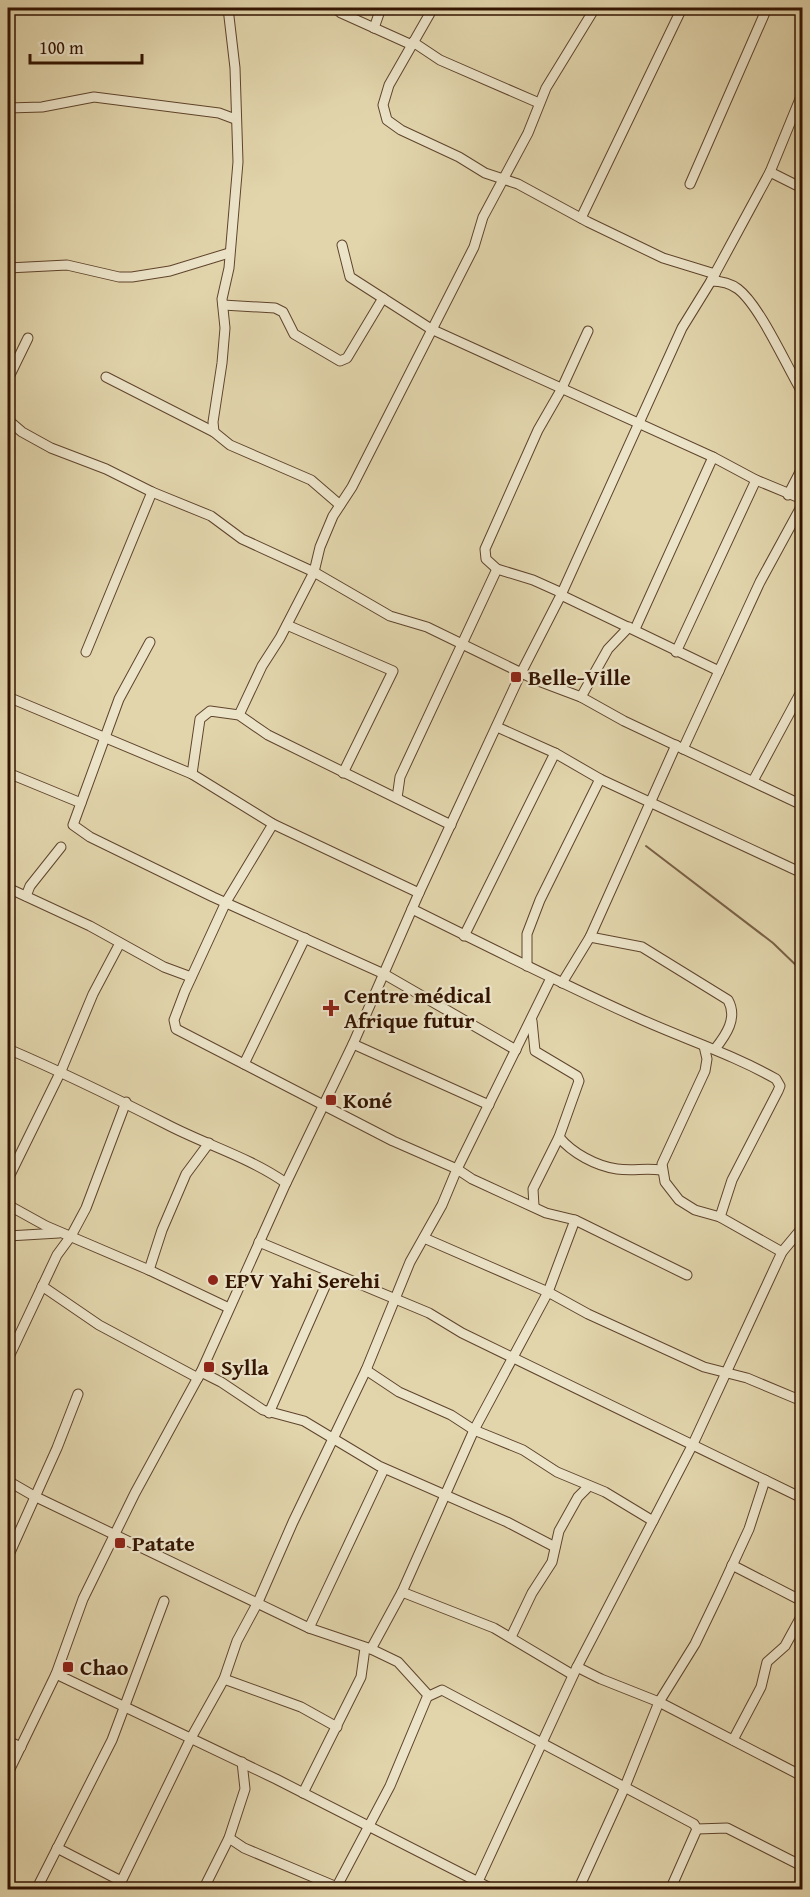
<svg xmlns="http://www.w3.org/2000/svg" width="810" height="1897" font-family="'Gentium Book Plus',serif">
  <rect width="100%" height="100%" fill="#e2d5ac"/>
  <filter id="stains"><feTurbulence type="fractalNoise" baseFrequency=".00333" numOctaves="4"/><feColorMatrix values="0 0 0 0 .2 0 0 0 0 .09 0 0 0 0 .02 0 0 0 .5 -.17"/></filter>
  <radialGradient id="worn" r=".72"><stop offset=".6" stop-color="#630" stop-opacity="0"/><stop offset="1" stop-color="#630" stop-opacity=".3"/></radialGradient>
  <g fill="none" stroke-linecap="round" stroke-linejoin="round">
    <path stroke="#786045" stroke-width="2" d="M 646,846 L 773,943 L 802,971"/>
    <defs>
      <g id="minor">
        <path d="M 335,8 L 341,13 L 412,45"/>
        <path d="M 433,8 L 389,85 L 383,105 L 387,120 L 401,130 L 459,157 L 485,173 L 518,184 L 588,222 L 663,258 L 715,274"/>
        <path d="M 799,8 L 802,10"/>
        <path d="M 374,28 L 381,8"/>
        <path d="M 413,42 L 440,60 L 539,103"/>
        <path d="M 8,108 L 42,107 L 94,97 L 219,113 L 235,119"/>
        <path d="M 770,172 L 802,188"/>
        <path d="M 690,184 L 767,8"/>
        <path d="M 581,218 L 682,8"/>
        <path d="M 342,245 L 350,277 L 431,329 L 713,457 L 756,480 L 802,499"/>
        <path d="M 8,268 L 67,265 L 119,277 L 132,277 L 170,271 L 229,253"/>
        <path d="M 711,281 C 721,281 730,283 738,289 C 760,306 786,365 802,392"/>
        <path d="M 223,305 L 275,308 L 283,312 L 294,334 L 340,361 L 347,358 L 383,298"/>
        <path d="M 106,377 L 214,432 L 230,445 L 311,480 L 340,505"/>
        <path d="M 8,379 L 28,338"/>
        <path d="M 8,420 L 22,432 L 51,448 L 106,469 L 152,492 L 211,516 L 242,539 L 314,572 L 390,616 L 427,627 L 536,680 L 581,697 L 624,721 L 802,805"/>
        <path d="M 214,432 L 213,422 L 222,363 L 225,328 L 222,299 L 229,268 L 238,162 L 235,68 L 228,8"/>
        <path d="M 788,495 L 802,468"/>
        <path d="M 562,593 L 533,580 L 497,569 L 486,559 L 485,549 L 538,430 L 561,390 L 588,331"/>
        <path d="M 561,595 L 719,671"/>
        <path d="M 287,625 L 393,671 L 343,773"/>
        <path d="M 635,629 L 713,457"/>
        <path d="M 150,642 L 119,699 L 73,825 L 90,837 L 213,897 L 384,974 L 516,1050"/>
        <path d="M 86,652 L 152,492"/>
        <path d="M 676,652 L 756,480"/>
        <path d="M 8,697 L 192,774 L 273,824 L 419,893"/>
        <path d="M 581,697 L 608,649 L 629,627"/>
        <path d="M 239,715 L 262,666 L 280,638 L 314,572 L 320,547 L 333,516 L 352,487 L 474,247 L 483,217 L 528,133 L 546,88 L 595,8"/>
        <path d="M 497,727 L 555,753 L 600,779 L 802,873"/>
        <path d="M 683,749 L 760,582 L 802,505"/>
        <path d="M 8,773 L 81,803"/>
        <path d="M 192,774 L 200,719 L 210,711 L 239,715 L 268,735 L 451,825"/>
        <path d="M 753,781 L 802,690"/>
        <path d="M 397,798 L 400,777 L 497,569"/>
        <path d="M 273,824 L 226,902 L 185,991 L 174,1020 L 176,1029 L 393,1141 L 457,1169 L 472,1179 L 546,1213 L 575,1220 L 548,1292 L 474,1430 L 402,1592 L 371,1649"/>
        <path d="M 8,888 L 90,926 L 164,967 L 191,977"/>
        <path d="M 26,896 L 30,886 L 61,847"/>
        <path d="M 412,909 C 487,946 562,984 638,1018 C 684,1039 732,1054 776,1079 L 780,1086 L 778,1091 L 732,1180 L 720,1217"/>
        <path d="M 464,936 L 555,753"/>
        <path d="M 590,937 L 642,947 L 728,1000 C 738,1018 726,1035 715,1049"/>
        <path d="M 527,966 L 527,934 L 540,900 L 600,779"/>
        <path d="M 562,983 L 590,937 L 676,745"/>
        <path d="M 532,1021 L 535,1051 L 577,1076 L 579,1081 L 559,1137 L 533,1189 L 534,1206"/>
        <path d="M 353,1044 L 489,1105"/>
        <path d="M 704,1046 L 707,1059 L 705,1071 L 662,1164 L 665,1182 L 679,1200 L 695,1210 L 720,1217 L 782,1252"/>
        <path d="M 8,1049 C 62,1072 113,1097 166,1124 C 206,1145 249,1157 286,1183"/>
        <path d="M 244,1064 L 305,938"/>
        <path d="M 559,1137 C 572,1153 596,1166 617,1169 C 632,1171 646,1168 661,1170"/>
        <path d="M 8,1179 L 61,1071 L 93,994 L 120,943"/>
        <path d="M 8,1205 L 46,1226 L 149,1270 L 229,1308"/>
        <path d="M 575,1220 L 687,1275"/>
        <path d="M 8,1236 L 59,1233"/>
        <path d="M 424,1238 L 548,1292 L 588,1314 L 704,1367 L 747,1378 L 802,1401"/>
        <path d="M 259,1242 L 429,1313 L 462,1333 L 802,1498"/>
        <path d="M 149,1270 L 162,1230 L 186,1174 L 209,1143"/>
        <path d="M 42,1286 L 99,1325 L 198,1378"/>
        <path d="M 8,1359 L 57,1255 L 71,1236 L 86,1208 L 126,1102"/>
        <path d="M 366,1370 L 399,1392 L 451,1415 L 474,1430 L 523,1450 L 557,1472 L 605,1492 L 653,1521"/>
        <path d="M 201,1372 L 221,1382 L 263,1410 L 304,1421 L 379,1466 L 507,1522 L 555,1547"/>
        <path d="M 269,1413 L 331,1273"/>
        <path d="M 8,1481 L 34,1496 L 309,1628 L 371,1649 L 398,1662 L 428,1695 L 390,1786 L 335,1890"/>
        <path d="M 8,1557 L 57,1448 L 78,1394"/>
        <path d="M 732,1565 L 802,1601"/>
        <path d="M 402,1592 L 494,1628 L 573,1675"/>
        <path d="M 309,1628 L 384,1469"/>
        <path d="M 511,1637 L 532,1593 L 552,1562 L 559,1531 L 578,1497 L 589,1486"/>
        <path d="M 577,1667 L 601,1679 L 659,1702 L 802,1776"/>
        <path d="M 56,1674 L 276,1779 L 494,1890"/>
        <path d="M 224,1679 L 301,1707 L 337,1727"/>
        <path d="M 429,1696 L 442,1690 L 694,1824 L 697,1829 L 727,1828 L 802,1866"/>
        <path d="M 733,1740 L 761,1687 L 767,1662 L 785,1646 L 802,1615"/>
        <path d="M 8,1741 L 21,1747"/>
        <path d="M 8,1773 L 56,1674 L 83,1599 L 135,1493 L 201,1372 L 286,1183 L 353,1044 L 419,893 L 521,673 L 561,595 L 682,328 L 711,281 L 770,172 L 802,94"/>
        <path d="M 303,1793 L 361,1677 L 365,1648"/>
        <path d="M 229,1838 L 244,1848 L 344,1890"/>
        <path d="M 57,1848 L 121,1881"/>
        <path d="M 36,1890 L 112,1740 L 164,1601"/>
        <path d="M 117,1890 L 191,1738 L 224,1679 L 237,1641 L 258,1602 L 293,1522 L 366,1370 L 410,1262 L 442,1205 L 457,1169 L 551,978"/>
        <path d="M 203,1890 L 229,1838 L 245,1789 L 242,1762"/>
        <path d="M 474,1890 L 577,1667 L 693,1444 L 782,1252 L 802,1228"/>
        <path d="M 578,1890 L 624,1789 L 659,1702 L 695,1644 L 719,1594 L 749,1529 L 765,1480"/>
        <path d="M 670,1890 L 697,1829"/>
      </g>
    </defs>
    <use href="#minor" stroke="#5f442c" stroke-width="11"/>
    <use href="#minor" stroke="#ece4c9" stroke-width="9"/>
  </g>
  <g fill="#8f2418" stroke="#ece4c9" stroke-width="2">
    <rect x="510" y="671" width="12" height="12" rx="3"/>
    <path d="M328 999h6v6h6v6h-6v6h-6v-6h-6v-6h6z"/>
    <rect x="325" y="1094" width="12" height="12" rx="3"/>
    <circle cx="213" cy="1280" r="6"/>
    <rect x="203" y="1361" width="12" height="12" rx="3"/>
    <rect x="114" y="1537" width="12" height="12" rx="3"/>
    <rect x="62" y="1661" width="12" height="12" rx="3"/>
  </g>
  <g text-anchor="middle" stroke-width="4.5" stroke-linejoin="round" paint-order="stroke">
    <g font-size="22" font-weight="bold" fill="#331401" stroke="#ece4c9" text-anchor="start">
      <text x="528" y="685">Belle-Ville</text>
      <text x="344" y="1003">Centre médical<tspan x="344" dy="25">Afrique futur</tspan></text>
      <text x="343" y="1108">Koné</text>
      <text x="225" y="1288">EPV Yahi Serehi</text>
      <text x="221" y="1375">Sylla</text>
      <text x="132" y="1551">Patate</text>
      <text x="80" y="1675">Chao</text>
    </g>
  </g>
  <rect width="810" height="1897" fill="none" stroke="#e2d5ac" stroke-width="30"/>
  <rect x="9" y="9" width="792" height="1879" fill="none" stroke="#331401" stroke-width="3"/>
  <rect x="15" y="15" width="780" height="1867" fill="none" stroke="#331401" stroke-width="1.5"/>
  <path d="M30 54v9h112v-9" fill="none" stroke="#331401" stroke-width="3"/>
  <text x="39" y="54" font-size="18" fill="#331401" stroke="#ece4c9" stroke-width="4.5" paint-order="stroke">100 m</text>
  <rect width="100%" height="100%" filter="url(#stains)"/>
  <rect width="100%" height="100%" fill="url(#worn)"/>
</svg>
